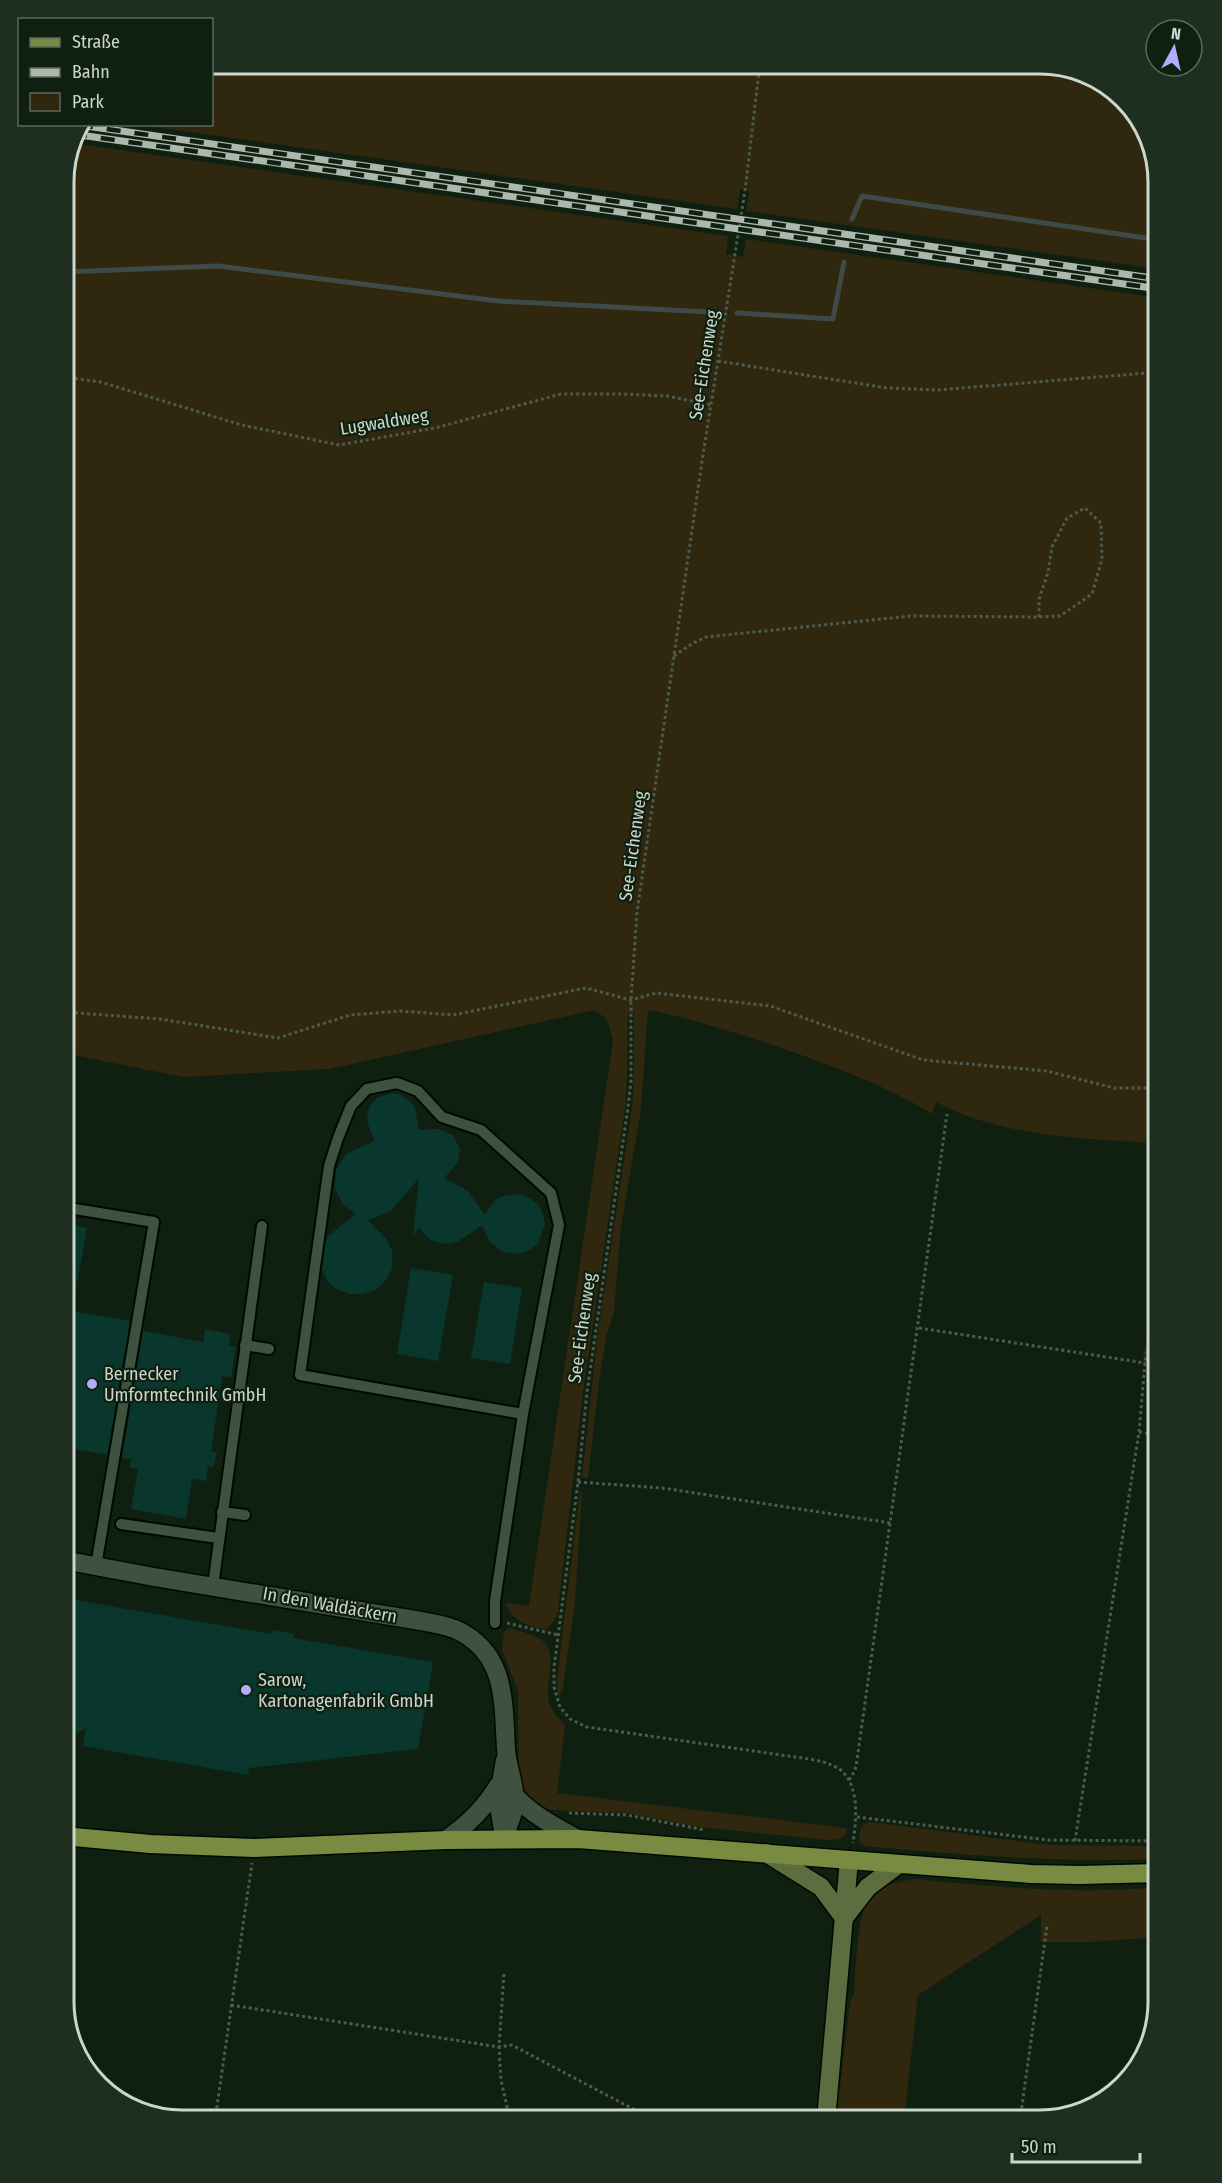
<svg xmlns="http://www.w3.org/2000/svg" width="1222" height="2183" font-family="'Fira Sans Condensed',sans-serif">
  <rect width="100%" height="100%" fill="#0f2011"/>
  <g fill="#30270f">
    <path d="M 212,63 L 1049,63 L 1107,83 L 1150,136 L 1159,181 L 1159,269 L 746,211 L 749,190 L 740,189 L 737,209 L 141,125 L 212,124 Z"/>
    <path d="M 70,143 L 728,236 L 726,254 L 743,257 L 746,239 L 1159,298 L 1159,1144 C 1097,1139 1030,1138 970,1117 C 958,1113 947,1107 936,1102 L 932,1114 C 885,1085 833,1066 781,1048 C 737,1033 694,1019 648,1010 L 641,1109 L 621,1227 L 614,1312 L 607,1333 L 599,1381 L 588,1478 L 582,1477 L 598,1332 L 632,1108 L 634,1081 L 634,1013 L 628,1013 L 627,1080 L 625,1108 L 583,1392 L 558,1611 L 554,1621 L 547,1629 C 530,1628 511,1620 506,1603 L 529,1606 L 613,1041 L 607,1019 L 594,1010 L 329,1069 L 183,1077 L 63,1053 L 63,174 Z"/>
    <path d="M 1159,1268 L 1159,1367 L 1142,1364 Z"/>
    <path d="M 580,1492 L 582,1492 L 575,1603 L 563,1687 L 559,1698 L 557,1688 L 558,1670 Z"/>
    <path d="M 509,1628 C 519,1631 531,1633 540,1639 C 561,1652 543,1683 549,1702 C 552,1711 558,1718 565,1725 L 557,1793 L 847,1828 L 846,1834 L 840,1839 L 828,1840 L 699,1827 L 627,1813 L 552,1810 C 536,1805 527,1796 519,1781 L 518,1691 L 502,1650 L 504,1632 Z"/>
    <path d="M 870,1822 L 1049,1845 L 1159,1846 L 1159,1859 C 1060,1863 963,1855 864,1846 L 860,1843 L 859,1833 L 865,1823 Z"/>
    <path d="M 915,1879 C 996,1887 1077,1895 1159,1887 L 1159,1937 L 1091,1942 L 1041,1942 L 1041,1915 L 918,1995 L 904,2120 L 836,2120 L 850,2003 L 854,1995 C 856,1972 856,1917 869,1899 C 879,1885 899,1882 915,1879 Z"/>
  </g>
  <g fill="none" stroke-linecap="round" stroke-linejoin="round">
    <g stroke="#3d4a48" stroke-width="5">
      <path d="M 852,219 L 862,196 L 1159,240"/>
      <path d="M 63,272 L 218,266 L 498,301 L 709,312"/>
      <path d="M 737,313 L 833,319 L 844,262"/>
    </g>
  </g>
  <g fill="#09372d">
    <path d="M 391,1093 L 399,1094 L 412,1103 L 415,1109 L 419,1130 L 439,1129 L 453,1135 L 460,1149 L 459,1156 L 457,1164 L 444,1178 L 467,1190 L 485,1215 L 495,1200 L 503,1196 L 520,1194 L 530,1198 L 540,1207 L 545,1223 L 539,1242 L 530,1250 L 518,1254 L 503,1252 L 489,1241 L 482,1225 L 459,1241 L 446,1244 L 433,1241 L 425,1235 L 419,1227 L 413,1236 L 419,1178 L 390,1212 L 368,1220 L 387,1240 L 392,1251 L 392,1269 L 384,1283 L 376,1290 L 363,1294 L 351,1294 L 338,1290 L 328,1282 L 322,1269 L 326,1241 L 328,1236 L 356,1214 L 343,1205 L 335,1188 L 336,1170 L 346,1154 L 374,1141 L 367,1121 L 368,1112 L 371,1104 L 377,1098 Z"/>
    <path d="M 63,1223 L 87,1228 L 72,1311 L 130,1321 L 107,1455 L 63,1447 Z"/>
    <path d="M 411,1268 L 453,1275 L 438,1361 L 397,1354 Z"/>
    <path d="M 484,1282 L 522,1288 L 510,1364 L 471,1358 Z"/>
    <path d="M 205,1329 L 230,1334 L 229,1346 L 236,1347 L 231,1378 L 222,1376 L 211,1451 L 217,1452 L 214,1467 L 208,1466 L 206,1481 L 192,1479 L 186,1519 L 131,1509 L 138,1469 L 130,1467 L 131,1459 L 122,1458 L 143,1331 L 203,1342 Z"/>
    <path d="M 63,1598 L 272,1634 L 273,1630 L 294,1634 L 293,1638 L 433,1662 L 418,1749 L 249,1768 L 248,1775 L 83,1746 L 86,1728 L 63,1742 Z"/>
  </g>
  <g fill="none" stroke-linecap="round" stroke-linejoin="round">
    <defs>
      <g id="lane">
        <path d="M 63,1207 L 154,1222 L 96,1566"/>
        <path d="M 245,1345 L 269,1349"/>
        <path d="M 222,1512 L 245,1515"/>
        <path d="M 121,1524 L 218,1538"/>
        <path d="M 213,1586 L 262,1226"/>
        <path d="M 495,1623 L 495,1601 L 523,1414 L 300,1375 L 329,1166 L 338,1138 L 351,1106 L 367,1089 L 397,1083 L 418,1091 L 442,1117 L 481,1130 L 551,1193 L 559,1225 L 523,1414"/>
      </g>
      <g id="street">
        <path d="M 63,1560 L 154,1577 L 421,1621 C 433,1623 446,1625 457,1630 C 507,1654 503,1702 506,1749 C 507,1768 517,1788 514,1808 C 512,1818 507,1828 504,1838"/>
        <path d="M 514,1795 C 532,1815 554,1826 578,1839"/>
        <path d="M 504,1836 L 498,1800 L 505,1760"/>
        <path d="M 446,1840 C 469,1823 483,1810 498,1786"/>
      </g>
      <g id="secondary">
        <path d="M 766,1853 L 821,1887 L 844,1918"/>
        <path d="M 844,1918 L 868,1887 L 899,1864"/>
        <path d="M 826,2120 L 849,1860"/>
      </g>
      <path id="primary" d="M 63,1836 L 150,1844 L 254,1848 L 446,1840 L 578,1839 L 1031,1874 L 1080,1875 L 1159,1873"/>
    </defs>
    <use href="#lane" stroke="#000a01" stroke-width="14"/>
    <use href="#street" stroke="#000a01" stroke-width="21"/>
    <use href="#secondary" stroke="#000a01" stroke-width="21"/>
    <use href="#primary" stroke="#000a01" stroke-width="21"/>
    <g stroke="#4c5b4d" stroke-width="3" stroke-dasharray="3 3" stroke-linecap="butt">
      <path d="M 714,63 L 758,70"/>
      <path d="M 760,63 L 745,191 L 702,461 L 637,912 L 631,1000 L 631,1081 L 628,1107 L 587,1392 L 578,1482 L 554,1668 L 554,1687 L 560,1707 L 570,1719 L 587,1727 L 816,1760 C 826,1763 835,1765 842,1771 C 860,1788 856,1822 853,1843"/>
      <path d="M 718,361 L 887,388 L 938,390 L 1159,372"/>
      <path d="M 63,377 L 101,382 L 242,425 L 339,445 L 435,428 L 561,394 L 621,394 L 667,396 L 712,405"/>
      <path d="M 674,656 L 693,643 L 706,637 L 911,616 L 1039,617 L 1060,616 L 1092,594 L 1102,559 L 1101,523 L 1085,508 L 1067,518 L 1052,547 L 1048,573 L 1039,599 L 1039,617"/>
      <path d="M 63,1012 L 160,1019 L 278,1038 L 350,1015 L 400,1011 L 453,1015 L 586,988 L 631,1000 L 656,993 L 770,1006 L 923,1060 L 1047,1071 L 1114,1088 L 1159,1088"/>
      <path d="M 919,1328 L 1145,1363"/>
      <path d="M 1139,1432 L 1159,1435"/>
      <path d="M 578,1482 L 662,1488 L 891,1523"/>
      <path d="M 507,1623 L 558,1635"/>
      <path d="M 849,1780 L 855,1771 L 857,1760 L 947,1114"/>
      <path d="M 569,1813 L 627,1815 L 705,1830"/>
      <path d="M 857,1817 L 1048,1840 L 1159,1841"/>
      <path d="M 1075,1841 L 1139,1432 L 1145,1363 L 1159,1297"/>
      <path d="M 504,1974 L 499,2047 L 501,2080 L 510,2120"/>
      <path d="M 231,2005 L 499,2047 L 512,2045 L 654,2120"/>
      <path d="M 215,2120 L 252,1863"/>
      <path d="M 1020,2120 L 1047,1926"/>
    </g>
    <use href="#lane" stroke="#3f5240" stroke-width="10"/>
    <use href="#street" stroke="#3f5240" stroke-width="18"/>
    <use href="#secondary" stroke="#5c6e40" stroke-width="18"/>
    <use href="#primary" stroke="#788b40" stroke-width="18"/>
    <defs>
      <g id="rail">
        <path d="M 79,125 L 1159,279"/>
        <path d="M 73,134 L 1159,289"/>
      </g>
    </defs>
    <use href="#rail" stroke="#acb8ad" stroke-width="7"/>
    <use href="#rail" stroke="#0f2011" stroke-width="4.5" stroke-dasharray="14" stroke-linecap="butt"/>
  </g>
  <g fill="#b2adf9" stroke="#0f2011" stroke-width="2">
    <circle cx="92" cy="1384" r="6"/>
    <circle cx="246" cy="1690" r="6"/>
  </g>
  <g text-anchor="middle" stroke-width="4.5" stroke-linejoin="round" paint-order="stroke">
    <g font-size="18" fill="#cbd7cc" stroke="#0f2011">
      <text transform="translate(704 365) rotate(-81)" y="6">See-Eichenweg</text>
      <text transform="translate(384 422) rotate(-9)" y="6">Lugwaldweg</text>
      <text transform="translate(633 846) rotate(-82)" y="6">See-Eichenweg</text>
      <text transform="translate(582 1328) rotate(-82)" y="6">See-Eichenweg</text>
      <text transform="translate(330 1605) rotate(10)" y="6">In den Waldäckern</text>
    </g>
    <g font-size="18" fill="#cbd7cc" stroke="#0f2011" text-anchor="start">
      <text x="104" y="1380">Bernecker<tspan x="104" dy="21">Umformtechnik GmbH</tspan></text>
      <text x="258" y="1686">Sarow,<tspan x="258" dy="21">Kartonagenfabrik GmbH</tspan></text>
    </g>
  </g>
  <path d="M0 0H1222V2183H0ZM182 74H1040A108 108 0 0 1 1148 182V2002A108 108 0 0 1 1040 2110H182A108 108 0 0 1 74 2002V182A108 108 0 0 1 182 74Z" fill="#1e2f20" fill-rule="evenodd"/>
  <path fill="none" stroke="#cbd7cc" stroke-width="3" d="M182 74H1040A108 108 0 0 1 1148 182V2002A108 108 0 0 1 1040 2110H182A108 108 0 0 1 74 2002V182A108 108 0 0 1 182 74Z"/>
  <rect x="18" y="18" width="195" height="108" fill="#0f2011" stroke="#5a695c" stroke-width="1.5"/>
  <rect x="30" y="38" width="30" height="9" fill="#788b40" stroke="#5a695c" stroke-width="1.5"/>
  <text x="72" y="48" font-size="18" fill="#cbd7cc">Straße</text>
  <rect x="30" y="68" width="30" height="9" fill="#acb8ad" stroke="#5a695c" stroke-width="1.5"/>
  <text x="72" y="78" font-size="18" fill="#cbd7cc">Bahn</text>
  <rect x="30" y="93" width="30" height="18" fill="#30270f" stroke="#5a695c" stroke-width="1.5"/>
  <text x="72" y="108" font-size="18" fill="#cbd7cc">Park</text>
  <g transform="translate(1174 48) rotate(8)"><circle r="28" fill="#0f2011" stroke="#5a695c" stroke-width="1.5"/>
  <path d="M0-4.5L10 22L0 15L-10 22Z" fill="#b2adf9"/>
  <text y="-9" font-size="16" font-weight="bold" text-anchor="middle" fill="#cbd7cc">N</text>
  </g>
  <path d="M1012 2153v9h128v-9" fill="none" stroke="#cbd7cc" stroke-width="3"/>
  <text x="1021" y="2153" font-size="18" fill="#cbd7cc" stroke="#0f2011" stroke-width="4.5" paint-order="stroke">50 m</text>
</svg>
